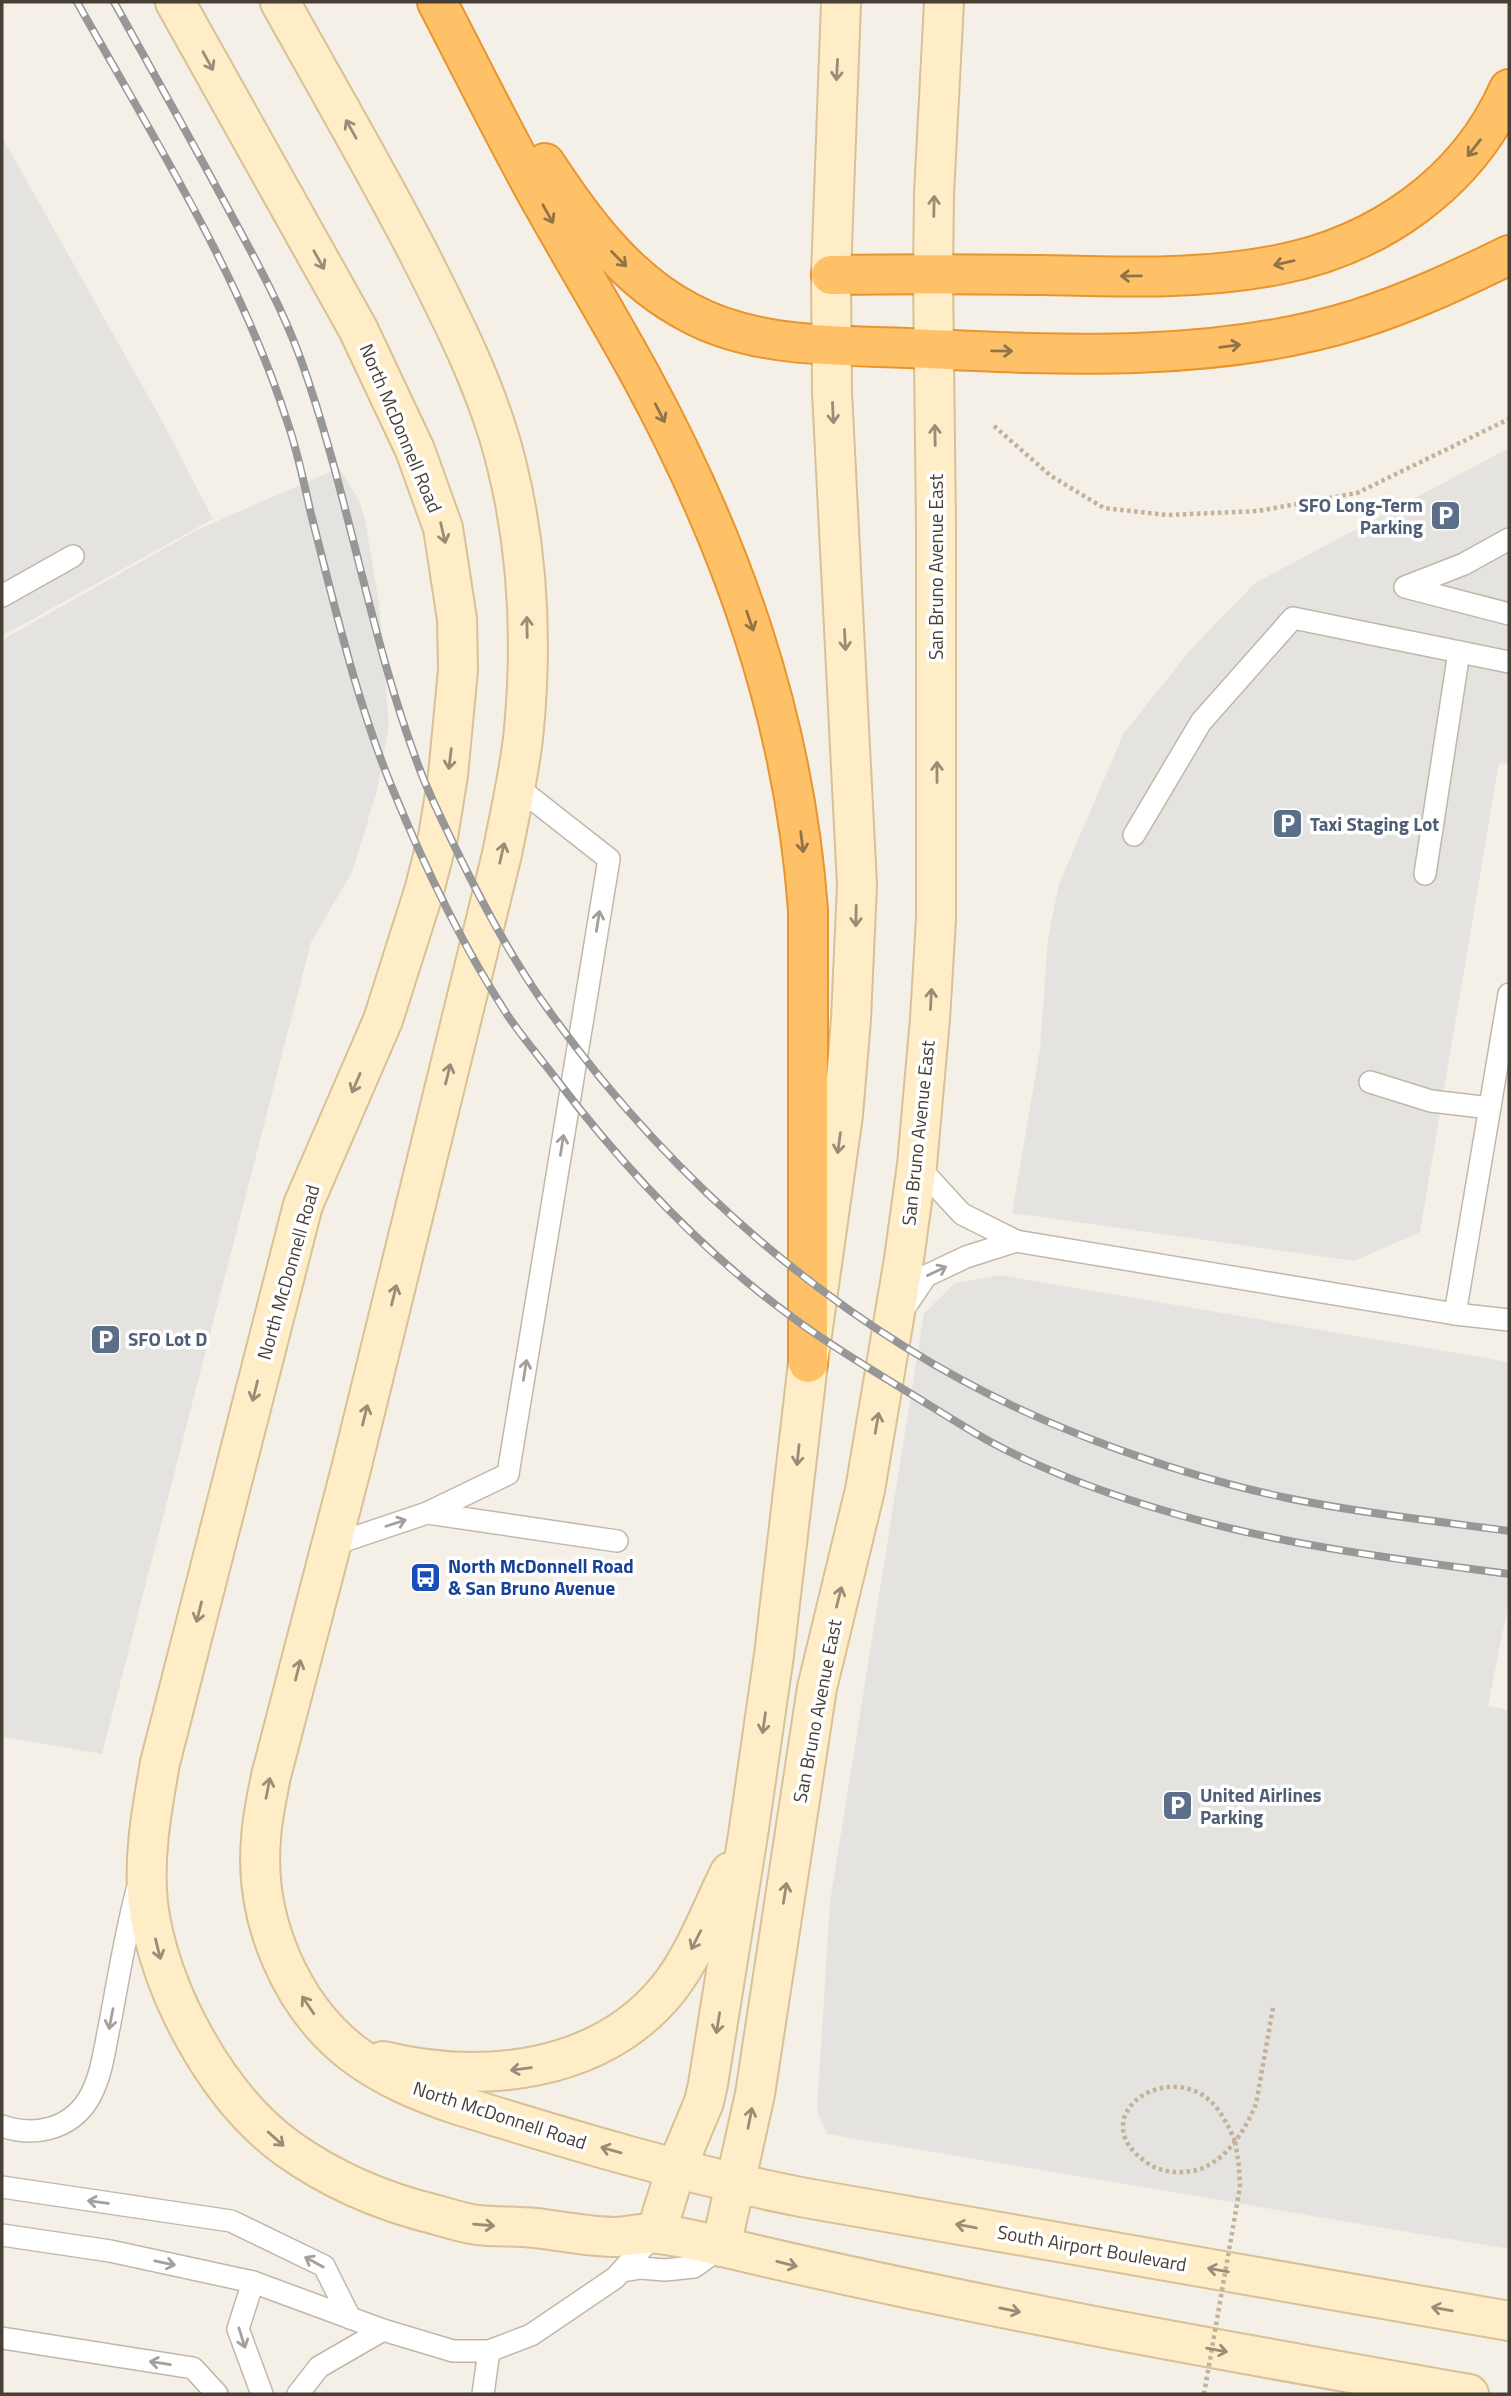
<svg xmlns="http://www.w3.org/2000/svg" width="1511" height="2396" font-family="'Titillium Web',sans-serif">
  <rect width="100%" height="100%" fill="#f5f0e7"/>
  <g fill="#e5e3df">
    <path d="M 2,137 L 161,419 L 213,519 L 2,636 Z"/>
    <path d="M 1509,448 L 1509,764 L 1499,763 L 1420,1232 L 1354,1261 L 1012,1213 L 1040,1049 L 1048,938 L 1059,884 L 1124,733 L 1192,648 L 1255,583 Z"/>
    <path d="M 339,468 L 359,500 L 365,520 L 379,603 L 389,725 L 377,791 L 352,872 L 311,942 L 102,1754 L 2,1737 L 2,640 L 197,530 Z"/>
    <path d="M 1000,1275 L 1509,1362 L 1509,1600 L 1488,1706 L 1509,1710 L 1509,2249 L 827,2134 L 817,2111 L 830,1902 L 924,1313 L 955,1283 Z"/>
  </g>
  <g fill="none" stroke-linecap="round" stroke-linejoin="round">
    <defs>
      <g id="lane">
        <path d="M 1509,539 L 1464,564 L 1405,587 L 1509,614"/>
        <path d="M 2,596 L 73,556"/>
        <path d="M 1134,835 L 1201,722 L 1293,618 L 1509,662"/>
        <path d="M 1425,874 L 1459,652"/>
        <path d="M 1370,1082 L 1431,1101 L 1490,1108"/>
        <path d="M 917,1165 L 962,1214 L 1016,1241 L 1455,1314 L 1509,1320"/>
        <path d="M 903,1310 L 926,1276 L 966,1257 L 1016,1241"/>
        <path d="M 1455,1314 L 1509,994"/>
        <path d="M 427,1513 L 617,1541"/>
        <path d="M 332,1545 L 427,1513 L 508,1474 L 609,859 L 516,786"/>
        <path d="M 2,2126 C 33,2137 69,2130 88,2100 C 101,2079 104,2052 109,2028 C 118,1981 125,1935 137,1890"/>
        <path d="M 2,2187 L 231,2221 L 324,2266 L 350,2318"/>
        <path d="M 2,2235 L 110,2251 L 253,2282 L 383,2330 L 453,2351 L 489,2351 L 531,2335 L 615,2278 L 656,2233"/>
        <path d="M 623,2271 L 641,2268 L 665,2270 L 694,2267 L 721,2247"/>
        <path d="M 253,2282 L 238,2329 L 262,2394"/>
        <path d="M 2,2338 L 193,2368 L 217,2394"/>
        <path d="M 298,2394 L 319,2367 L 383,2330"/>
        <path d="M 483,2394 L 489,2351"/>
      </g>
      <g id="secondary">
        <path d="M 175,2 L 358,329 L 415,450 L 443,528 L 457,619 L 458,670 L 448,775 L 438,837 L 424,891 L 383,1020 L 303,1205 L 160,1763 C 152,1809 143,1856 148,1903 C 158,1989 217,2097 287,2148 C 333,2181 383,2202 437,2215 C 450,2219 464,2223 477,2225 C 496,2227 516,2226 535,2228 C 562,2231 590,2237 617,2237 C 631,2236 645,2232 658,2234 C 680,2236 702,2242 723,2247 C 970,2306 1219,2350 1469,2394"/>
        <path d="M 280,2 C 326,85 374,167 418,252 C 453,321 489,391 507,466 C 528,551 532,642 524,729 C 520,771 510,813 502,854 L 351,1469 L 271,1776 C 267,1797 262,1818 261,1839 C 254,1919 291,2007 355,2055 C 386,2078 420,2092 455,2104 C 571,2140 687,2175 806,2198 L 1509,2321"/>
        <path d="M 383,2061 C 482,2085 600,2073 668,1989 C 695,1955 711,1910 730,1872"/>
        <path d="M 656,2233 L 676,2169 L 704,2102 L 708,2084 L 748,1835 L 774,1655 L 808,1363 L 843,1115 L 851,1019 L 857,885 L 832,392 L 831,275 L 841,2"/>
        <path d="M 721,2247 L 755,2094 L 817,1688 L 865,1490 L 904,1259 L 917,1165 L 930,1019 L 936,919 L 936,527 L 933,274 L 934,194 L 944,2"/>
      </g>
      <g id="highway">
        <path d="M 437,2 C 473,71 507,141 545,208 C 577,265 611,321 642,378 C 733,546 794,719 808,910 L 808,1363"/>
        <path d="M 545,163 C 583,221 626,280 690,313 C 755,348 835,345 907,348 C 1055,355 1215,364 1358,319 C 1411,302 1460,279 1509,255"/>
        <path d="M 831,275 C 902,274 972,274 1043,275 C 1120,277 1201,280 1277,265 C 1377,246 1467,184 1509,89"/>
      </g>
    </defs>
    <use href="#lane" stroke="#c1b7a9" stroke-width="24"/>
    <use href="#secondary" stroke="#d8c194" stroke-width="42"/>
    <use href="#highway" stroke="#e7952e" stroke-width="42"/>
    <g stroke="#c4b199" stroke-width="4.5" stroke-dasharray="3.5 3.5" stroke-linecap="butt">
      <path d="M 994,426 L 1051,476 L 1104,508 L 1167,515 L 1258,511 L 1357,493 L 1509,419"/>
      <path d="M 1235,2141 C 1228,2125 1218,2104 1201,2094 C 1152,2067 1088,2122 1146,2162 C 1160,2173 1180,2174 1197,2170 C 1227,2161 1245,2130 1256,2104 L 1273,2008"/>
    </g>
    <use href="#lane" stroke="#fff" stroke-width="21"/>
    <use href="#secondary" stroke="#ffedc7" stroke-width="38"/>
    <use href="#highway" stroke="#ffc168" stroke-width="38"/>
    <defs>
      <g id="rail">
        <path d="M 77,2 C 154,139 240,274 288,424 C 298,453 304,484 311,514 C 335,607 356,701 393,790 C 425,868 462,945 508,1016 C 523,1038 541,1059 557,1080 C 625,1169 701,1251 792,1317 C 825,1342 862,1364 898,1386 C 928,1404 957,1423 987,1440 C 1044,1471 1107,1494 1169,1512 C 1280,1545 1395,1559 1509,1574"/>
        <path d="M 114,2 C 154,74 194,145 233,218 C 258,264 283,310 301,360 C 349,494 369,636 420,770 C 429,794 441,818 452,841 C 478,895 506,949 540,998 C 676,1193 870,1356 1093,1440 C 1156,1464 1221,1484 1287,1498 C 1360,1513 1435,1521 1509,1531"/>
      </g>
    </defs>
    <use href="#rail" stroke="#979797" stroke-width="8"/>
    <use href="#rail" stroke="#fff" stroke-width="5" stroke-dasharray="16" stroke-linecap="butt"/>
    <path stroke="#c4b199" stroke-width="4.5" stroke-dasharray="3.5 3.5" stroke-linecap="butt" d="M 1204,2394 L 1240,2187 L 1239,2166 L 1235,2141"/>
  </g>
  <defs><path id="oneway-shaft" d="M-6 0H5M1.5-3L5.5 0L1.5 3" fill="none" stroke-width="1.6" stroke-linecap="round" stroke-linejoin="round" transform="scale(1.75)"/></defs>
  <g stroke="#9a8d77">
    <use href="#oneway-shaft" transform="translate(208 61) rotate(61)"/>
    <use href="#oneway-shaft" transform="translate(837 70) rotate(93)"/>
    <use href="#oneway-shaft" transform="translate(351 129) rotate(-119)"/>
    <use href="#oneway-shaft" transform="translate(934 206) rotate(-89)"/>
    <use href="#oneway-shaft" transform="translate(319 260) rotate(61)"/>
    <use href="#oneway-shaft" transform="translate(833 413) rotate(87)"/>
    <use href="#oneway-shaft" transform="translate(935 435) rotate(-91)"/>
    <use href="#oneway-shaft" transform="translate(443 533) rotate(77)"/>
    <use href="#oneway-shaft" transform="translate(527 627) rotate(-91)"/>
    <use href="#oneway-shaft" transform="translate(845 640) rotate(87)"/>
    <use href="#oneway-shaft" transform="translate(450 759) rotate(97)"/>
    <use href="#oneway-shaft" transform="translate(937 772) rotate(-90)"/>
    <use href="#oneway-shaft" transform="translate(502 853) rotate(-77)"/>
    <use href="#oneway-shaft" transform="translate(856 916) rotate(91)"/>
    <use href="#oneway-shaft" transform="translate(931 999) rotate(-87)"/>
    <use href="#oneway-shaft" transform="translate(448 1074) rotate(-76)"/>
    <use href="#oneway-shaft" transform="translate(356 1083) rotate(113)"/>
    <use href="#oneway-shaft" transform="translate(839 1143) rotate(98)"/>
    <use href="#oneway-shaft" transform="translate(394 1295) rotate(-76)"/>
    <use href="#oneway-shaft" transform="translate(255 1391) rotate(104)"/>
    <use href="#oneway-shaft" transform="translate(365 1415) rotate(-76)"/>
    <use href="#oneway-shaft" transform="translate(877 1423) rotate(-80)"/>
    <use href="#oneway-shaft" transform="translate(798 1455) rotate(96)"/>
    <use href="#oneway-shaft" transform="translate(839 1597) rotate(-76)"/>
    <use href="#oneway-shaft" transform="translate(199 1612) rotate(104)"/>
    <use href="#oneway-shaft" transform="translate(298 1670) rotate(-76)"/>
    <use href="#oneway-shaft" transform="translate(764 1723) rotate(98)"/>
    <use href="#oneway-shaft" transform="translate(268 1788) rotate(-79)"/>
    <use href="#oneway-shaft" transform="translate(785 1893) rotate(-81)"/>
    <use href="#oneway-shaft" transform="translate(696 1940) rotate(117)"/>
    <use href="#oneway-shaft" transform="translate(158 1949) rotate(76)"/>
    <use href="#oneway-shaft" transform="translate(308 2005) rotate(-124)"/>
    <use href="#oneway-shaft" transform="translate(718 2023) rotate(99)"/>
    <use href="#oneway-shaft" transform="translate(521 2069) rotate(172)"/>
    <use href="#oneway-shaft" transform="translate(750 2118) rotate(-79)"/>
    <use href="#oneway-shaft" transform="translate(276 2139) rotate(42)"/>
    <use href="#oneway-shaft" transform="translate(611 2150) rotate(-164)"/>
    <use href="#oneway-shaft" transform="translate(484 2225) rotate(5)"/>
    <use href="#oneway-shaft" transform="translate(966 2226) rotate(-170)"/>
    <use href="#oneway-shaft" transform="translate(787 2264) rotate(14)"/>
    <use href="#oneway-shaft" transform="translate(1218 2270) rotate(-170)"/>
    <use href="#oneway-shaft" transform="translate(1442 2309) rotate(-170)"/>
    <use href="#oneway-shaft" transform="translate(1010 2310) rotate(12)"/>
    <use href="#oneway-shaft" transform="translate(1217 2350) rotate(10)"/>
  </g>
  <g stroke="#917349">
    <use href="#oneway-shaft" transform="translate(1474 148) rotate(128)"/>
    <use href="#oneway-shaft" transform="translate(548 214) rotate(61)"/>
    <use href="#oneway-shaft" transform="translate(619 259) rotate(45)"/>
    <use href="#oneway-shaft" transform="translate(1284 263) rotate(167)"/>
    <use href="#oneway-shaft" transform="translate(1131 276) rotate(179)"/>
    <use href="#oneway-shaft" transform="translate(1230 346) rotate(-8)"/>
    <use href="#oneway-shaft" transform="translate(1002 351) rotate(1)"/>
    <use href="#oneway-shaft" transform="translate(660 413) rotate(63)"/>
    <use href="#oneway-shaft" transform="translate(750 621) rotate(71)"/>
    <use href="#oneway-shaft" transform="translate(802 842) rotate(83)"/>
  </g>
  <g stroke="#a49f9a">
    <use href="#oneway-shaft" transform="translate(598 921) rotate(-81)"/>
    <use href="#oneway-shaft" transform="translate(562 1145) rotate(-81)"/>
    <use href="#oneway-shaft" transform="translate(937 1271) rotate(-26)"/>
    <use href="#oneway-shaft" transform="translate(525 1370) rotate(-81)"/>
    <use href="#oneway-shaft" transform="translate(396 1523) rotate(-18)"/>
    <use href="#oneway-shaft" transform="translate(111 2019) rotate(101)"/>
    <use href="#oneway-shaft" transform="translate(98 2202) rotate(-172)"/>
    <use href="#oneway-shaft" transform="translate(314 2262) rotate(-151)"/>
    <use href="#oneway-shaft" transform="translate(165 2263) rotate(12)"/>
    <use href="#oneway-shaft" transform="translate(242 2338) rotate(73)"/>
    <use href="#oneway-shaft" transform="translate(160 2363) rotate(-171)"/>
  </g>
  <defs>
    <symbol id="parking-square" viewBox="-11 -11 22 22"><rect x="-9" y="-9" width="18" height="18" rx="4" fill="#5c6f8a" stroke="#fff"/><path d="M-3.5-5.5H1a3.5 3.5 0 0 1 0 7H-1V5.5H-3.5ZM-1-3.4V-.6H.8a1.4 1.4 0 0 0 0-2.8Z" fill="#fff"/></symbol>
    <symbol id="bus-square" viewBox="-11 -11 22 22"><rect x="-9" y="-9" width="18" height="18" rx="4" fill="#1a4fb4" stroke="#fff"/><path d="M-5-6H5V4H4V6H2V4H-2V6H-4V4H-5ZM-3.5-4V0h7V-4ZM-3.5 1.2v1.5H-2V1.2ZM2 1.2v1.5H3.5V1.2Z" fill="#fff"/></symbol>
  </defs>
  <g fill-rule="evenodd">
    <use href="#parking-square" x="1428" y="498" width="35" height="35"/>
    <use href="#parking-square" x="1270" y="806" width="35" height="35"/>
    <use href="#parking-square" x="88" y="1322" width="35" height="35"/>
    <use href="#bus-square" x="408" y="1560" width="35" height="35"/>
    <use href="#parking-square" x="1160" y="1788" width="35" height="35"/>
  </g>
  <g text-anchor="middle" stroke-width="7" stroke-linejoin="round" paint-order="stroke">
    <g font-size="19" fill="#483f35" stroke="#fff">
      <text transform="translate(401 428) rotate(67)" y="7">North McDonnell Road</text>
      <text transform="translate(936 567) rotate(-90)" y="7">San Bruno Avenue East</text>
      <text transform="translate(918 1133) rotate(-84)" y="7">San Bruno Avenue East</text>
      <text transform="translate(288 1272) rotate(-74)" y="7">North McDonnell Road</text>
      <text transform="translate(817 1711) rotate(-79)" y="7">San Bruno Avenue East</text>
      <text transform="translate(500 2115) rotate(18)" y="7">North McDonnell Road</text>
      <text transform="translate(1092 2248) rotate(10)" y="7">South Airport Boulevard</text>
    </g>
    <g font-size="19" font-weight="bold" fill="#4e5e75" stroke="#fff" text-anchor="start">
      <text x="1423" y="512" text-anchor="end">SFO Long-Term<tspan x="1423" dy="22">Parking</tspan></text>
      <text x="1310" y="831">Taxi Staging Lot</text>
      <text x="128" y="1346">SFO Lot D</text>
      <text x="1200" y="1802">United Airlines<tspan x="1200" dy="22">Parking</tspan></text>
    </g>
    <g font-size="19" font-weight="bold" fill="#164399" stroke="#fff" text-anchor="start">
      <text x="448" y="1573">North McDonnell Road<tspan x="448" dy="22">&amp; San Bruno Avenue</tspan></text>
    </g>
  </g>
  <rect width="1511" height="2396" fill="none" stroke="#483f35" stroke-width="7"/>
</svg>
